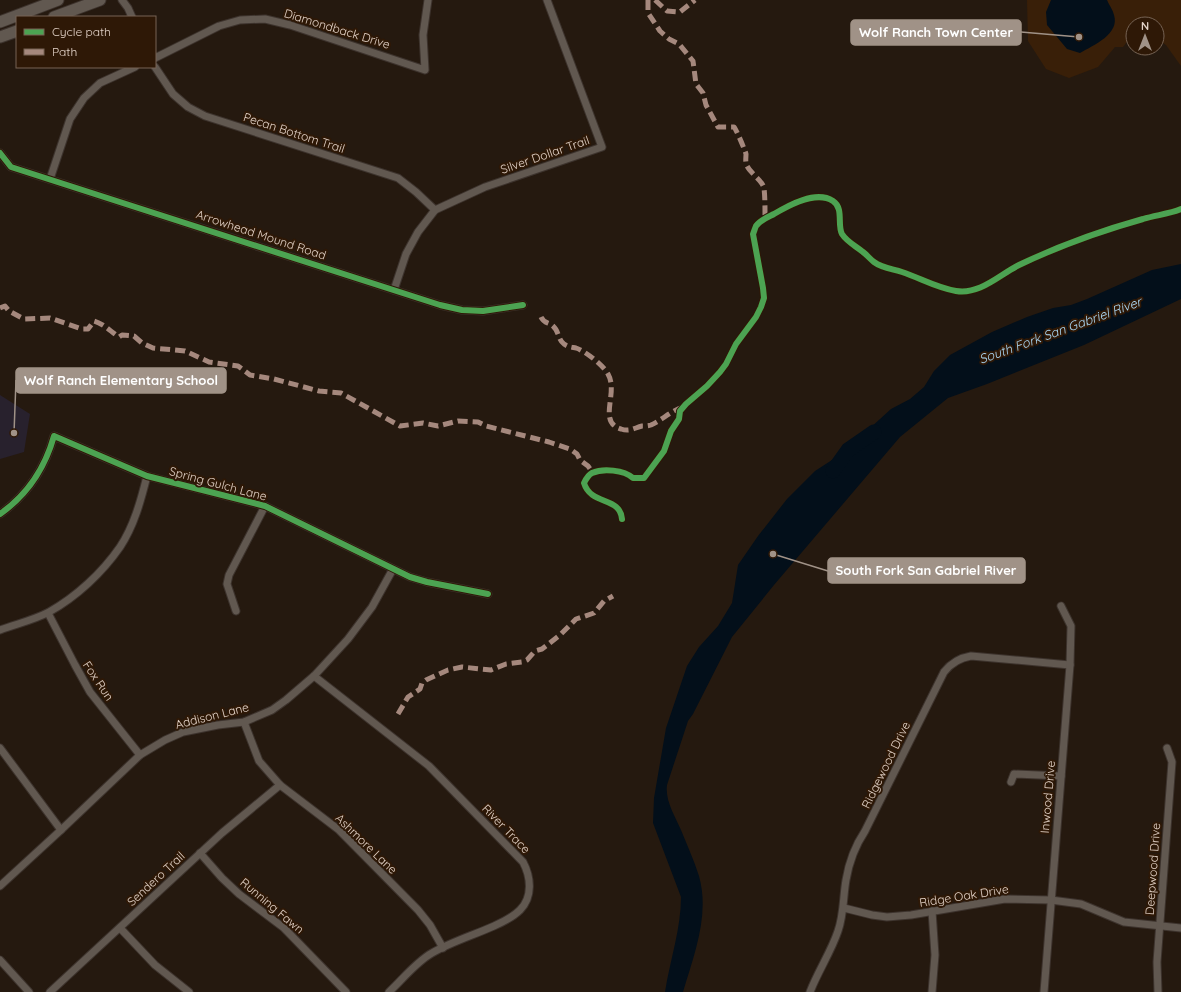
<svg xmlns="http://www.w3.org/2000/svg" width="1181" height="992" font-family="Quicksand,sans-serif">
  <rect width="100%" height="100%" fill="#25190f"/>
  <path fill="#391f08" d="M 1027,0 L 1181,0 L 1181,66 L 1166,45 L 1157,39 L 1157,24 L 1133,24 L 1133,34 L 1123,47 L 1115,47 L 1098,67 L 1069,78 L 1046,69 L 1028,41 Z"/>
  <path fill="#28212d" d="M 0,395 L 30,414 L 24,452 L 0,459 Z"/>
  <g fill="#030f1a">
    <path d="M 1051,0 L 1107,0 C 1109,5 1113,10 1114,15 C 1120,34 1094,45 1080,53 L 1067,49 L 1047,25 L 1046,12 Z"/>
    <path d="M 1181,264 L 1181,299 L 1084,345 L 987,384 L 948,398 L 900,437 L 774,585 L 732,637 L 693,714 L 688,721 L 667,785 C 665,801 675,816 681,830 C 687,845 694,860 699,876 C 710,915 694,955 683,992 L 665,992 C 670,960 681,929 681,897 L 653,823 L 654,798 L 666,728 L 687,666 L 699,647 L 718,626 L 732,603 L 738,565 L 758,536 L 787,499 L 815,471 L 832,460 L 847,455 L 852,451 L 869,429 L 891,409 L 910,399 L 924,387 L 934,371 L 950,355 L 992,332 L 1027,317 L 1053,308 L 1071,305 L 1087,299 L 1152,270 Z"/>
  </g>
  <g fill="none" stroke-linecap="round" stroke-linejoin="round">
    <path stroke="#030f1a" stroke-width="15" d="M 833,471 L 848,450 L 874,432"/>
    <defs>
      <g id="street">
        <path d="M 122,0 L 128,8 L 132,17"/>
        <path d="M 155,58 L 219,26 L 240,20 L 265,19 L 290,25 L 425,70 L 423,35 L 428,0"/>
        <path d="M 155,67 L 173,94 L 188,107 L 205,116 L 398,178 L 416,192 L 435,210"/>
        <path d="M 0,153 L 11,167 L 440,305 L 462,310 L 483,311 L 523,305"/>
        <path d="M 50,179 L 70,119 L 84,98 L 100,83 L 135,67"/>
        <path d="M 394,290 L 406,254 L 418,232 L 435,210 L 485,187 L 602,147 L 547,0"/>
        <path d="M 0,514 C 27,495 45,468 54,436 L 147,476 L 265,506 L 410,577 L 427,582 L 488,594"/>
        <path d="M 236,611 L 227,584 L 229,575 L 265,506"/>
        <path d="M 48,613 L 75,665 L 90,692 L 140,755"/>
        <path d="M 0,630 C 16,624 34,620 49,612 C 76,597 102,573 120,547 C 134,526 141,500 147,476"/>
        <path d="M 314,676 L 429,766 L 523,862 C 531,877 533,897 520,910 C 513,917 503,922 494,926 C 474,935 451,942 432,953 C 416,962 403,979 389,992"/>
        <path d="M 244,722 L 259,761 L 280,785 L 339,830 L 418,910 L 430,925 L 443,948"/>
        <path d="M 0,748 L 61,830"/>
        <path d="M 1011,782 L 1014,774 L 1061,776"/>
        <path d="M 200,853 L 222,878 L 239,894 L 284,928 L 346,992"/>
        <path d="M 0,886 L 61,830 L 140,755 L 165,740 L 183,732 L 218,725 L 244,722 L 272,710 L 286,700 L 314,676 L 348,639 L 372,607 L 393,569"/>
        <path d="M 844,908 L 872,915 L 887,917 L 911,915 L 1005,899 L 1051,900 L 1081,904 L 1124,922 L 1181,928"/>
        <path d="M 932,911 L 935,955 L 932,992"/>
        <path d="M 120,928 L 155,965 L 189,992"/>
        <path d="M 0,960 L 29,992"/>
        <path d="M 50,992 L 222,833 L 280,785"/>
        <path d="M 810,992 C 818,971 831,952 838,931 C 844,914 843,897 846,880 C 849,862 855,846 865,831 L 944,672 C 951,663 959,658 971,656 L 1070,665"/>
        <path d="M 1044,992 L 1070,665 L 1071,626 L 1061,606"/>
        <path d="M 1158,992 L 1157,962 L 1172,762 L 1167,748"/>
      </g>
      <g id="secondary">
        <path d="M 54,17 L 100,0"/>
        <path d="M 0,22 L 58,0"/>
        <path d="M 0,37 L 17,31"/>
      </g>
    </defs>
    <use href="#street" stroke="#3d332d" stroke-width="9"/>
    <use href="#secondary" stroke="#3d332d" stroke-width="13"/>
    <use href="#street" stroke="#615850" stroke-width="7"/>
    <use href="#secondary" stroke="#615850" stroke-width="11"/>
    <g stroke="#a5887d" stroke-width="5" stroke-dasharray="10 5" stroke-linecap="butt">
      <path d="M 648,0 L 648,13 L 660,31 L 669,39 L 679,44 L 693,61 L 696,84 L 703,93 L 706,105 L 718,127 L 734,127 C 736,129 745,150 746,154 C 746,158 745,162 747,166 C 751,174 762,180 764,188 C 765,197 765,207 765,216"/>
      <path d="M 655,0 L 667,11 L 680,12 L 695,0"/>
      <path d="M 0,308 L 5,306 L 9,311 L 24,319 L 50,318 L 82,329 L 88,329 L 94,321 C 104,324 110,331 119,337 L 122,335 L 134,336 L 142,343 L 153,348 L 185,351 L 209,362 L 238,366 L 250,375 L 274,379 L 319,391 L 341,393 L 400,426 L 423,423 L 438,426 L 458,421 L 478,422 L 486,426 L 549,442 L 570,449 L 577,454 L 580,460 L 588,466 L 593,473"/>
      <path d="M 541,317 C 544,324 549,322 553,326 C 559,331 558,340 564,344 C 568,347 571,347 576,348 C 585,351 603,365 608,374 C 619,393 597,422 621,429 C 630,432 634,428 642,426 C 645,426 648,426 651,425 C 662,420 671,411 683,407"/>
      <path d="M 398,714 L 408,697 L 420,689 L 422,683 L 426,680 L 448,670 L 462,667 L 491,670 L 506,664 L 522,662 L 527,660 L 535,651 L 542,649 L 560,635 L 576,619 L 594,613 L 604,601 L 613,596"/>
    </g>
    <defs>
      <g id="cycleway">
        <path d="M 0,153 L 11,167 L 440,305 L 462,310 L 483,311 L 523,305"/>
        <path d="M 0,514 C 27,495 45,468 54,436 L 147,476 L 265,506 L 410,577 L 427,582 L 488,594"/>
        <path d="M 622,519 C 620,496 591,506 584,483 C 586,479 588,475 592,473 C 603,468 624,470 633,478 L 644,478 L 664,451 L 671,431 L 679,419 L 680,411 L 686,404 L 707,386 L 720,372 L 726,364 L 736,344 L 756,317 L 761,307 L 764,298 L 763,288 L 753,234 C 754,232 755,228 756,226 C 760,220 768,217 774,214 C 789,205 816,190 833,201 C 844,208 837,225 842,234 C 847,242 856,246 863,252 C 867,255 870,259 874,262 C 882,268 893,269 902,272 C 920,278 937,288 956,291 C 980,295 999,275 1019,265 C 1059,246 1100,231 1143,219 C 1156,215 1169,214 1181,209"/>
      </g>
    </defs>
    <use href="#cycleway" stroke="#2e1806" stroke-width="8"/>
    <use href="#cycleway" stroke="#4ca352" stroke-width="6"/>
  </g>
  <g text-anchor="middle" stroke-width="4" stroke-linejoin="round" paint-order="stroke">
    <g font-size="12" fill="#e3d3c8" stroke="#2e1806">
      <text transform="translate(337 29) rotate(17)" y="4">Diamondback Drive</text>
      <text transform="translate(294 133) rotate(18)" y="4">Pecan Bottom Trail</text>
      <text transform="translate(545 155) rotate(-19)" y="4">Silver Dollar Trail</text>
      <text transform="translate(261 235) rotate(18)" y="4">Arrowhead Mound Road</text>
      <text transform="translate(218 484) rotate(15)" y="4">Spring Gulch Lane</text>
      <text transform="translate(98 681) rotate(56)" y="4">Fox Run</text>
      <text transform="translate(212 716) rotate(-14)" y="4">Addison Lane</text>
      <text transform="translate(886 765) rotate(-64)" y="4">Ridgewood Drive</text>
      <text transform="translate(1048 797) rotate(-85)" y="4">Inwood Drive</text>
      <text transform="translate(506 829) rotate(46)" y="4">River Trace</text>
      <text transform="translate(366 844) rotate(44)" y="4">Ashmore Lane</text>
      <text transform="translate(1153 869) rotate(-86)" y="4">Deepwood Drive</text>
      <text transform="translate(156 879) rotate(-43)" y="4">Sendero Trail</text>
      <text transform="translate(964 896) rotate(-9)" y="4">Ridge Oak Drive</text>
      <text transform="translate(272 906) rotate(40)" y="4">Running Fawn</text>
    </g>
    <g font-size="13" font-style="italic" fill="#acdaf8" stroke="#2e1806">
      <text transform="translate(1060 330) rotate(-20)" y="5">South Fork San Gabriel River</text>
    </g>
  </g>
  <path fill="none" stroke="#a09287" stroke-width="1.5" d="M1079 37L1021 32M14 433L16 380M773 554L828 571"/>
  <g fill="#a09287" stroke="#2e1806" stroke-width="1.5">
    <circle cx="1079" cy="37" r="4"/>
    <circle cx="14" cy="433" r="4"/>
    <circle cx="773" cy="554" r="4"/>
  </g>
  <g fill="#a09287" stroke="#a09287" stroke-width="1.5">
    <rect x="851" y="20" width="170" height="25" rx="4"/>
    <rect x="16" y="368" width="210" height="25" rx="4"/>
    <rect x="828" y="558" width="197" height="25" rx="4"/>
  </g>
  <g font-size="13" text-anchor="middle" font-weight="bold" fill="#fff">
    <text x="936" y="37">Wolf Ranch Town Center</text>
    <text x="121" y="385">Wolf Ranch Elementary School</text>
    <text x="926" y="575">South Fork San Gabriel River</text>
  </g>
  <rect x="16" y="16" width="140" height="52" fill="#2e1806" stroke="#766354"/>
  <rect x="24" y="29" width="20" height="6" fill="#4ca352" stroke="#766354"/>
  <text x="52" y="36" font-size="12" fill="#e3d3c8">Cycle path</text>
  <rect x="24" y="49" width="20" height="6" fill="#a5887d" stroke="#766354"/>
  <text x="52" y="56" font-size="12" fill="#e3d3c8">Path</text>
  <g transform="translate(1145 36)"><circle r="19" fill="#2e1806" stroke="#766354"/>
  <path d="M0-3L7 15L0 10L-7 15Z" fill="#a09287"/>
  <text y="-6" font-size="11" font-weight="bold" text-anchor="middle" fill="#e3d3c8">N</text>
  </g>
</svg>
